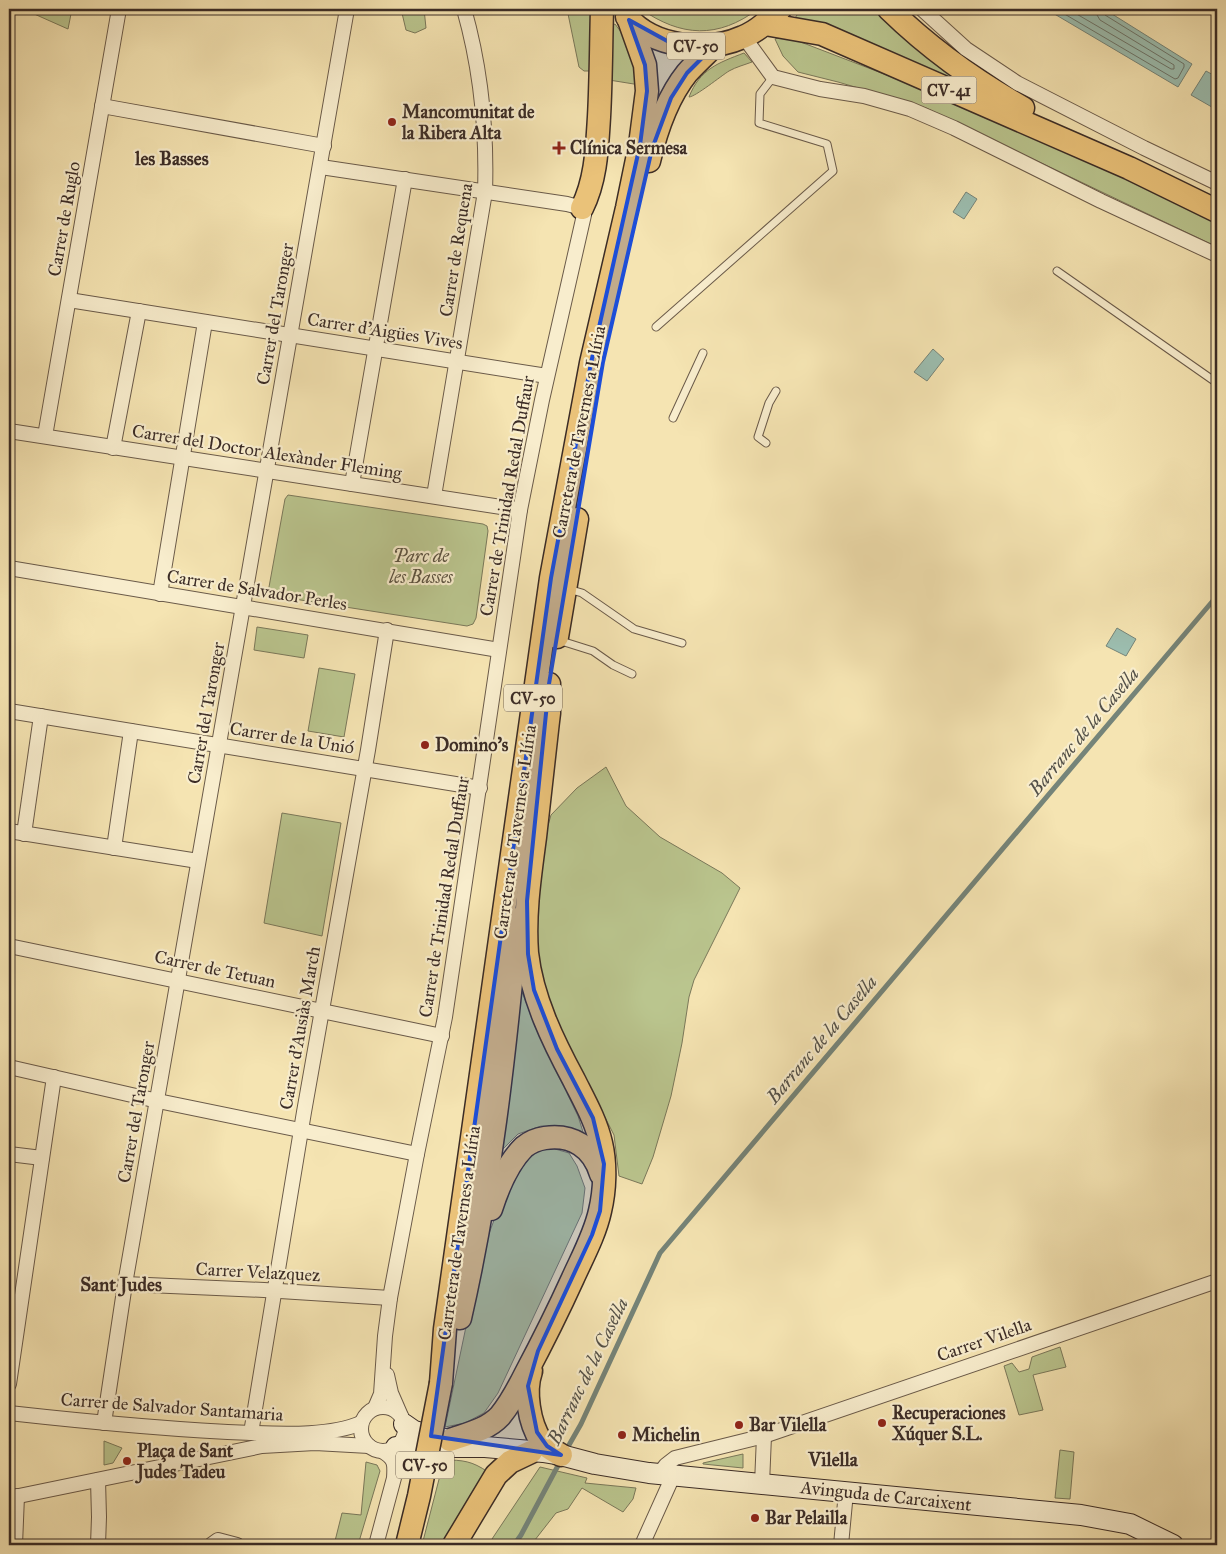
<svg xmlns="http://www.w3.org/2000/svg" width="1226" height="1554" font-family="'IM FELL Great Primer',serif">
  <rect width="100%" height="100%" fill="#f5e4b2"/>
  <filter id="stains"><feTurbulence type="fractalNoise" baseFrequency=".004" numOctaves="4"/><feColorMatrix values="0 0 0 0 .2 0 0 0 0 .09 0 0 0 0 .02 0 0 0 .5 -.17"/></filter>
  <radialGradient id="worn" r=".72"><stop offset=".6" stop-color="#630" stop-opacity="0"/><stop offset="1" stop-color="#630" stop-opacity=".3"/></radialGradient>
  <g fill="#bac58e" stroke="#7a785a">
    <path d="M 23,9 L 72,9 L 68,29 Z"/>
    <path d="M 401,9 L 424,9 L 426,28 L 415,33 L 406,30 Z"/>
    <path d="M 567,9 L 593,9 L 590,71 L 584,71 L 579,67 Z"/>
    <path d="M 641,9 L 758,9 C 718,39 681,37 641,9 Z"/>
    <path d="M 801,9 L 876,9 L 888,22 L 979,92 L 795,18 Z"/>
    <path d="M 615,24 L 627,40 L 640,85 L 609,80 L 611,26 Z"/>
    <path d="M 785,36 L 1004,120 L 1217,223 L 1217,247 L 926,108 L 838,82 L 798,72 L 783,56 L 775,39 Z"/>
    <path d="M 744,53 L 752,62 C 744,65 736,67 729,71 C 721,76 695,97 689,97 C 700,69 718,63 744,53 Z"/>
    <path d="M 288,495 L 483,524 L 487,526 L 488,531 L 476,618 L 473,624 L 467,626 L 275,596 L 270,593 L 269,587 L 285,499 Z"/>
    <path d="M 257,627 L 308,635 L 304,658 L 254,650 Z"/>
    <path d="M 319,668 L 355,674 L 344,737 L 308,731 Z"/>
    <path d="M 606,767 L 626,806 L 660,837 L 722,873 L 740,888 L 694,980 L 689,997 L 682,1043 L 671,1096 L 653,1157 L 642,1184 L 619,1176 L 614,1135 L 554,1017 L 538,965 L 537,905 L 547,829 L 551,815 L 577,788 Z"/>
    <path d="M 282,813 L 341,823 L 322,936 L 264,923 Z"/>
    <path d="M 517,980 L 545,1048 L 578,1116 L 584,1135 L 563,1127 L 541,1126 L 518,1134 L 495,1157 Z"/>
    <path d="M 548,1147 L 569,1153 L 577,1166 L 585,1188 L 582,1213 L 498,1393 L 484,1413 L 465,1423 L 445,1427 L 481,1255 L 509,1180 L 527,1157 Z"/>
    <path d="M 1060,1347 L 1066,1367 L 1033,1375 L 1043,1410 L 1019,1415 L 1004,1366 L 1012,1363 L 1019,1372 L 1029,1369 L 1032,1357 Z"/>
    <path d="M 104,1441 L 122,1448 L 113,1463 L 104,1465 Z"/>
    <path d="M 1060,1450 L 1074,1452 L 1070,1499 L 1055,1498 Z"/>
    <path d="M 743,1454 L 743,1468 L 703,1464 L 703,1463 Z"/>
    <path d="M 444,1460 C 463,1460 472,1461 488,1472 L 480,1486 L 472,1492 L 444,1545 L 422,1545 Z"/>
    <path d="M 366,1462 L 377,1465 L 380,1471 L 358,1545 L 334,1545 L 342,1513 L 361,1515 Z"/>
    <path d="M 540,1467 L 587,1478 L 585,1483 L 636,1488 L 633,1499 L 623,1512 L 582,1488 L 568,1509 L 556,1513 L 531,1545 L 488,1545 Z"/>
  </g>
  <g fill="#9cbeb0" stroke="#758479">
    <path d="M 1046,9 L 1104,9 L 1192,64 L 1178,87 Z"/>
    <path d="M 1206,71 L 1217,77 L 1217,110 L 1191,95 Z"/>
    <path d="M 966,192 L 977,199 L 964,219 L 953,212 Z"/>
    <path d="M 933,349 L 944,359 L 927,381 L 914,372 Z"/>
    <path d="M 1117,628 L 1136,639 L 1126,656 L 1106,646 Z"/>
  </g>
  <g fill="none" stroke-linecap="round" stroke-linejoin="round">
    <g stroke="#6c756b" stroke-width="1">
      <path d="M 1056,9 L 1175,79 L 1178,78 L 1184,67 L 1184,64 L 1105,15 L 1102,9"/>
      <path d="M 1068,9 L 1171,69 L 1174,69 L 1174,65 L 1100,20 L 1097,15 L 1096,9"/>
    </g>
    <g stroke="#758479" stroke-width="5">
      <path d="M 565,1452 L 581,1424 L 660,1253 L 1217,596"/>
      <path d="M 514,1545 L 521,1535 L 561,1460"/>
    </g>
    <defs>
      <g id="lane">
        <path d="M 1057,271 L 1217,383"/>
        <path d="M 656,327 L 833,171 L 827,144 L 759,123 L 760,94 L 773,77"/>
        <path d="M 673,418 L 703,353"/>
        <path d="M 766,443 L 758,437 L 769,403 L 776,391"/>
        <path d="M 568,589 L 582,593 L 634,629 L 682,643"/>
        <path d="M 558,640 L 593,651 L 613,665 L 632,674"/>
      </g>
      <g id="street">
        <path d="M 922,9 L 966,49 L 1017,83 L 1144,148 L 1217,183"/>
        <path d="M 744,37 L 773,77 L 820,89 L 864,96 L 910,109 L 954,128 L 1101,201 L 1217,255"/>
        <path d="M 102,106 L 324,146"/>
        <path d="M 321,167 L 567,204 L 582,208 L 584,215 L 542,400 L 520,510 L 445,1017 L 417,1154 L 390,1298 L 385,1336 L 381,1394 L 375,1408"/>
        <path d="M 69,300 L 547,376"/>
        <path d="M 9,431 L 520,510"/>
        <path d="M 45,436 L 119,9"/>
        <path d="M 113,448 L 139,311"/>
        <path d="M 352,484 L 405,179"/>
        <path d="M 434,496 L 485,192 C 487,130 481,69 464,9"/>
        <path d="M 9,568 L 499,650"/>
        <path d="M 160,594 L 205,322"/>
        <path d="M 9,711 L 480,788"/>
        <path d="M 9,831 L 198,861"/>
        <path d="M 24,834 L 41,716"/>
        <path d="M 114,848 L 131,731"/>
        <path d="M 9,946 L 442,1036"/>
        <path d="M 9,1067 L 158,1101 L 417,1154"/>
        <path d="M 9,1154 L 42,1158"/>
        <path d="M 125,1284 L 264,1290 L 390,1298"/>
        <path d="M 387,1375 L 391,1393 L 401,1416"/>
        <path d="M 9,1384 L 54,1077"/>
        <circle cx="383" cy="1429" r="22"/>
        <path d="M 9,1413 C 90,1422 170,1430 252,1433 C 284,1434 331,1436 361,1423"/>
        <path d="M 104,1423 L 125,1284 L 154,1117 L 347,9"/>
        <path d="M 251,1433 L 304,1112 L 368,750 L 387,630"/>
        <path d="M 659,1474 L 666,1465 L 675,1458 L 764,1436 L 1217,1281"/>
        <path d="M 762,1484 L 764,1436"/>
        <path d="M 9,1498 L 262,1446 L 315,1443 L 369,1446"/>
        <path d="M 15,1545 L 17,1496"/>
        <path d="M 98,1545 L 99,1517 L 98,1480"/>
        <path d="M 211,1545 L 218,1540 L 237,1545"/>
        <path d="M 376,1545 L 394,1478 C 395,1463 395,1459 382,1451"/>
        <path d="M 642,1545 L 673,1476"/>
        <path d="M 841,1545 L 846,1492"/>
      </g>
      <g id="secondary">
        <path d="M 404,1424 L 414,1431 L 444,1439"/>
        <path d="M 396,1447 L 485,1447 L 543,1452 L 561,1455 L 595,1464 L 649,1473 L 1081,1515 L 1130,1524 L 1173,1545"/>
      </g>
      <g id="primary">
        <path d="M 889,9 C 929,48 975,81 1023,108"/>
        <path d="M 627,17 C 654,48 707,53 743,37 C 758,31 769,20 780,9"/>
        <path d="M 765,24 L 822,34 L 1129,168 L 1217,211"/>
        <path d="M 649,161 C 656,131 667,98 687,73 C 696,63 706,54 715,45"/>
        <path d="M 582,208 C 596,180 597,149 599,117 C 601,81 601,45 602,9"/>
        <path d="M 557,637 L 577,519"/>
        <path d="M 491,1209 C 498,1187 507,1164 524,1147 C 529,1143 538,1139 545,1138 C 572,1134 593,1147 601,1174"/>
        <path d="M 460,1318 C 490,1187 505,1053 517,919"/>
        <path d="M 531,1371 C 524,1391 529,1423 541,1441 C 546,1447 554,1451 561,1455"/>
        <path d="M 441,1383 L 445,1329 L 551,578 L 591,363 L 627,208 L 640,145 L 647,91 L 645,65 L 629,20"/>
        <path d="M 450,1440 C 467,1434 487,1430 500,1416 C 510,1404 518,1389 525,1375 C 542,1343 558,1311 573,1278 C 583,1256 595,1234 600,1211 C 605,1190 606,1164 601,1143 C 596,1121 584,1100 574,1080 C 553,1041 532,998 527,953 C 524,914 530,875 535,837 C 540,795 544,754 549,713 L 549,684"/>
        <path d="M 454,1545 L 496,1475 L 510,1462 L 531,1452"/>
      </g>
    </defs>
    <use href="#lane" stroke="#6a5a49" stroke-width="9"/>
    <use href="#street" stroke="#6a5a49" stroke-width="16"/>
    <use href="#secondary" stroke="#3b2c26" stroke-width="22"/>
    <use href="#primary" stroke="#3b2c26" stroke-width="25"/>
    <use href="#lane" stroke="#f8edcd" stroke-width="7"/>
    <use href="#street" stroke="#f8edcd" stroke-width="14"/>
    <use href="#secondary" stroke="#f8edcd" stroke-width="20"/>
    <use href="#primary" stroke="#eac279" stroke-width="22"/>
    <defs>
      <path id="primary-bridge" d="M 407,1545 L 419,1496 L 441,1383"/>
    </defs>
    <use href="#primary-bridge" stroke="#3b2c26" stroke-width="25" stroke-linecap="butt"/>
    <use href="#primary-bridge" stroke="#eac279" stroke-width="22"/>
  </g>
  <path fill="#1d4ed8" fill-opacity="0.2" stroke="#1d4ed8" stroke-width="4" stroke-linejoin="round" d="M 629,20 L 669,42 L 715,45 L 687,73 L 671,98 L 652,149 L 603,362 L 549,684 L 527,901 L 528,954 L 534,990 L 557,1049 L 593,1118 L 604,1164 L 600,1211 L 592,1235 L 538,1351 L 528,1386 L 537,1432 L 547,1446 L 561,1455 L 431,1436 L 551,578 L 591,363 L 640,145 L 647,91 L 645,65 Z"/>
  <g fill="#8f2418" stroke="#f8edcd" stroke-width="2">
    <circle cx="392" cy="122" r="5"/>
    <path d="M556.5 140.5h5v5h5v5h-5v5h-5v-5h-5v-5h5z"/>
    <circle cx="425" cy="745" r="5"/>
    <circle cx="882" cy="1423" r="5"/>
    <circle cx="739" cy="1425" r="5"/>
    <circle cx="622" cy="1435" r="5"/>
    <circle cx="127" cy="1461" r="5"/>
    <circle cx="755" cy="1518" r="5"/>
  </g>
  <g text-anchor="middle" stroke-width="4.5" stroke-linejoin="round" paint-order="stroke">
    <g fill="#f8edcd" stroke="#746658" stroke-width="1">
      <rect x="667" y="32.5" width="58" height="27" rx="4"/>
      <rect x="921.5" y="76.5" width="55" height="27" rx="4"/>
      <rect x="504" y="684.5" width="58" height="27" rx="4"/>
      <rect x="396" y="1451.5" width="58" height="27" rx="4"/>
    </g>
    <g font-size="16" font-weight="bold" fill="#3b2c26">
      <text x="696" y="52">CV-50</text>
      <text x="949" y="96">CV-41</text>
      <text x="533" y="704">CV-50</text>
      <text x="425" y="1471">CV-50</text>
    </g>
    <g font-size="18" font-weight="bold" fill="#3b2c26" stroke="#f8edcd" text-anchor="start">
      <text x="402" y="118">Mancomunitat de<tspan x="402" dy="21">la Ribera Alta</tspan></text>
      <text x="570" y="154">Clínica Sermesa</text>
      <text x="435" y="751">Domino's</text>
      <text x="892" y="1419">Recuperaciones<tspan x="892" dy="21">Xúquer S.L.</tspan></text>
      <text x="749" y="1431">Bar Vilella</text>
      <text x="632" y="1441">Michelin</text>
      <text x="137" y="1457">Plaça de Sant<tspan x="137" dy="21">Judes Tadeu</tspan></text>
      <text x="765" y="1524">Bar Pelailla</text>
    </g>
    <g font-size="18" fill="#3b2c26" stroke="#f8edcd">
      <text transform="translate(64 219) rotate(-80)" y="6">Carrer de Ruglo</text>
      <text transform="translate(456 250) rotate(-81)" y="6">Carrer de Requena</text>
      <text transform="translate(275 314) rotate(-80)" y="6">Carrer del Taronger</text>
      <text transform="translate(385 331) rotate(9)" y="6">Carrer d'Aigües Vives</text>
      <text transform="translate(579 432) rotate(-79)" y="6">Carretera de Tavernes a Llíria</text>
      <text transform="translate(267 452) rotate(9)" y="6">Carrer del Doctor Alexànder Fleming</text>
      <text transform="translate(507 496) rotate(-80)" y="6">Carrer de Trinidad Redal Duffaur</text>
      <text transform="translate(257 590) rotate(9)" y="6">Carrer de Salvador Perles</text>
      <text transform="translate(206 713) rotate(-80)" y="6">Carrer del Taronger</text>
      <text transform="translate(292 738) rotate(9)" y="6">Carrer de la Unió</text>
      <text transform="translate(515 832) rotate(-82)" y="6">Carretera de Tavernes a Llíria</text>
      <text transform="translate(444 897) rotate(-81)" y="6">Carrer de Trinidad Redal Duffaur</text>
      <text transform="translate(215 969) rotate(12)" y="6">Carrer de Tetuan</text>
      <text transform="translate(300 1028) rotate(-80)" y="6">Carrer d'Ausiàs March</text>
      <text transform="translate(136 1112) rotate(-80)" y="6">Carrer del Taronger</text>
      <text transform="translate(459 1233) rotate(-82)" y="6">Carretera de Tavernes a Llíria</text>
      <text transform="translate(258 1272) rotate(3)" y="6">Carrer Velazquez</text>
      <text transform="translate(984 1340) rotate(-19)" y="6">Carrer Vilella</text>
      <text transform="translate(172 1407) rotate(4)" y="6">Carrer de Salvador Santamaria</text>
      <text transform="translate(886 1496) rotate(6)" y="6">Avinguda de Carcaixent</text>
    </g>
    <g font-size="18" font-style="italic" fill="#5b5240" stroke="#f8edcd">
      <text x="421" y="562">Parc de<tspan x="421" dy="21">les Basses</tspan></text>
    </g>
    <g font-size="19" font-weight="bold" fill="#3b2c26" stroke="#f8edcd">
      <text x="172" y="165">les Basses</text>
      <text x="121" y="1291">Sant Judes</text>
      <text x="833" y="1466">Vilella</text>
    </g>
    <g font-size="19" font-style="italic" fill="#535048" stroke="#f8edcd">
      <text transform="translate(1083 731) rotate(-50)" y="7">Barranc de la Casella</text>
      <text transform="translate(821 1039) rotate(-50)" y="7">Barranc de la Casella</text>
      <text transform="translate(587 1371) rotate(-64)" y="7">Barranc de la Casella</text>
    </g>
  </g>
  <rect width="1226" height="1554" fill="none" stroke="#f5e4b2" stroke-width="30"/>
  <rect x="10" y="10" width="1206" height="1534" fill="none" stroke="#3b2c26" stroke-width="2.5"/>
  <rect x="15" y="15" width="1196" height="1524" fill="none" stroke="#3b2c26"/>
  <rect width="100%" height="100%" filter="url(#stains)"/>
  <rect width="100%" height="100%" fill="url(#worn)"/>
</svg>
